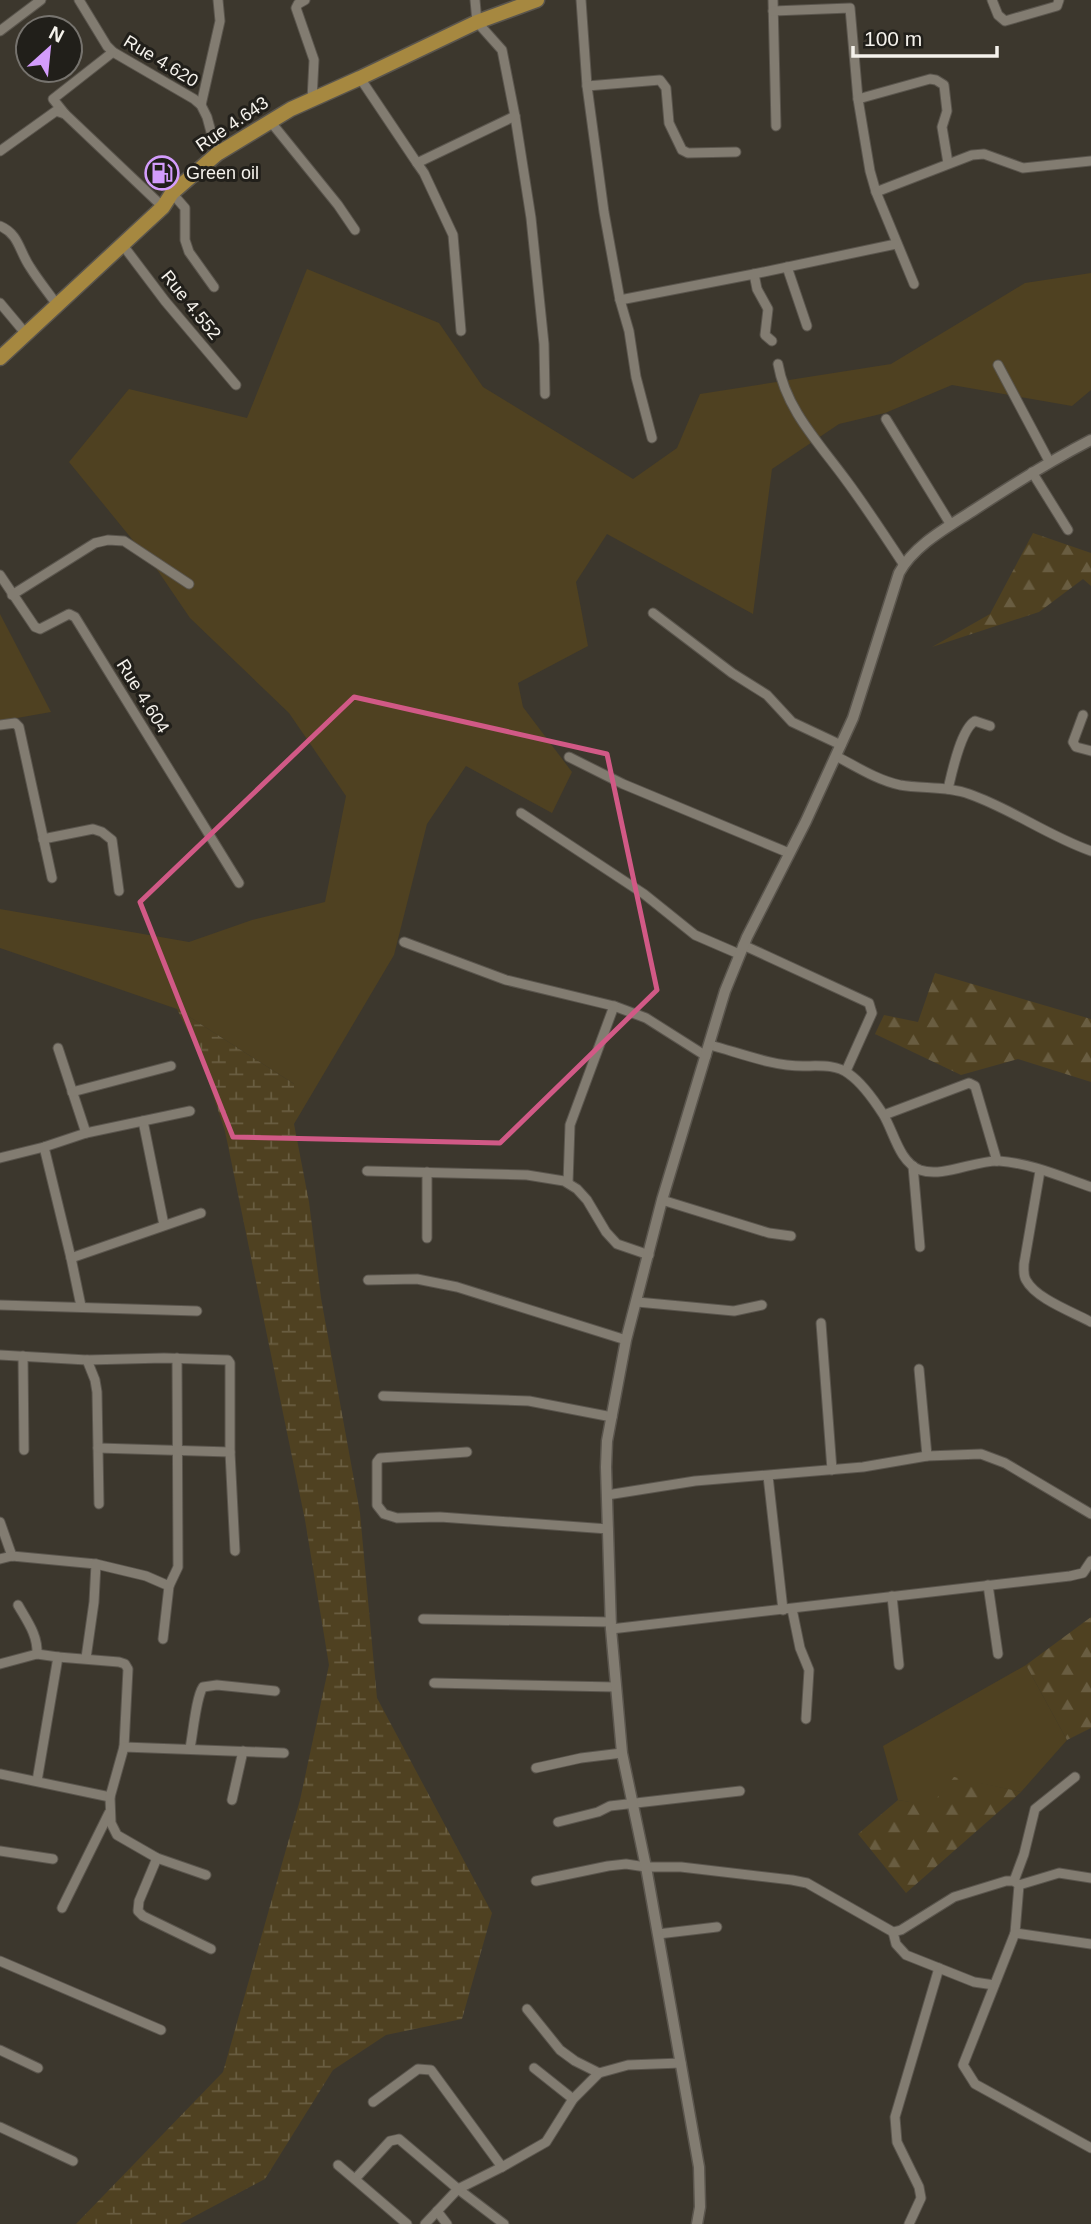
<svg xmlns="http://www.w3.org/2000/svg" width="1091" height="2224" font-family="Arial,sans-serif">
  <defs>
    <pattern id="forest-firs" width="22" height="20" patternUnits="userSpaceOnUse" patternTransform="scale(1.75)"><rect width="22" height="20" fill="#4f4121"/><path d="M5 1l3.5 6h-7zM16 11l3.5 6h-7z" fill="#695d41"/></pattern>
    <pattern id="wetland-marsh" width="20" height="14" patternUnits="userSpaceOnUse" patternTransform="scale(1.75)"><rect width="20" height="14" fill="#4f4121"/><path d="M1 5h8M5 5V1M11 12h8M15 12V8" fill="none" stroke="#695d41"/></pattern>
  </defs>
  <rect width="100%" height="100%" fill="#3c372d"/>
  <g fill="#4f4121">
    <path d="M 307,269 L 439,323 L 483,387 L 633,479 L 677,448 L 700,394 L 891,364 L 1025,283 L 1091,273 L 1091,390 L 1072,406 L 952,385 L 885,413 L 839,424 L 772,469 L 753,614 L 607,534 L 576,582 L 588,646 L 518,683 L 523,707 L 572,772 L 552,813 L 466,766 L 427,824 L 394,955 L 294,1124 L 294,1084 L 177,1009 L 0,948 L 0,909 L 189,942 L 252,920 L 325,902 L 346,796 L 289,713 L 190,618 L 158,571 L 69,462 L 129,389 L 247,418 Z"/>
    <path d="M 0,614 L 51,712 L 0,721 Z"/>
    <path d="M 1026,1665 L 1067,1740 L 1021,1792 L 954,1778 L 931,1806 L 898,1800 L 883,1746 Z"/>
  </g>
  <g fill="url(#forest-firs)">
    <path d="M 1033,533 L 1091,553 L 1091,586 L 1083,579 L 1039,612 L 932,647 L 990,614 Z"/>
    <path d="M 935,973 L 1091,1019 L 1091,1082 L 1018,1059 L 961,1075 L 875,1034 L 884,1015 L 918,1022 Z"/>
    <path d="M 1091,1617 L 1091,1728 L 1067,1740 L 1026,1665 Z"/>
    <path d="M 954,1777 L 1021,1792 L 906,1893 L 858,1834 L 898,1800 L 931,1805 Z"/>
  </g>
  <path fill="url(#wetland-marsh)" d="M 177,1009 L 294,1084 L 294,1124 L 309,1202 L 321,1298 L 360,1513 L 377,1698 L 492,1913 L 462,2019 L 386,2035 L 333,2070 L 265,2179 L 180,2224 L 76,2224 L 223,2072 L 300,1800 L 329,1665 L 305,1520 L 225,1131 L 200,1056 Z"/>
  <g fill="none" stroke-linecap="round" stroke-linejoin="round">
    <defs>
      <g id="minor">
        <path d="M 79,0 L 107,46 L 113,52 L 194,99 L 201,105 L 207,117 L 217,154"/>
        <path d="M 305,0 L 298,4 L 296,8 L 314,60 L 312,100"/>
        <path d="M 475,0 L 477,22 L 502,50 L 515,116 L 531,218 L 544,344 L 545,394"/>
        <path d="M 581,0 L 587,86 L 604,212 L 620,300 L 629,331 L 636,377 L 652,438"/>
        <path d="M 773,0 L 776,126"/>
        <path d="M 992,0 L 998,15 L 1005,21 L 1057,6 L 1059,0"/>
        <path d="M 773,11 L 850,8 L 858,99 L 870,171 L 876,192 L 914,284"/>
        <path d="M 0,31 L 41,0"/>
        <path d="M 113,52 L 53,99 L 65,114 L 163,207"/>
        <path d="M 360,78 L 417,163 L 515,116"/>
        <path d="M 587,86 L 660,80 L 666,88 L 669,123 L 682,150 L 688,153 L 736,152"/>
        <path d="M 858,99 L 930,79 L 936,80 L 944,85 L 947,111 L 942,127 L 948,163"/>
        <path d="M 201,105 L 220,21 L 218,0"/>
        <path d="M 270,121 L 338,205 L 355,230"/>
        <path d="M 0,151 L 56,111 L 65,114"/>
        <path d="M 417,163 L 424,173 L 453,235 L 461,331"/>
        <path d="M 876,192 L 972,155 L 984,154 L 1023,168 L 1091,161"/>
        <path d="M 172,193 L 185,208 L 185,240 L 189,252 L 214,287"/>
        <path d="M 0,226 C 19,234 19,251 30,267 C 38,280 48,292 57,305"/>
        <path d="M 122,244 L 165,301 L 236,385"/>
        <path d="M 787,267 L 807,326"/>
        <path d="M 754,274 L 757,289 L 768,309 L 765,335 L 772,341"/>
        <path d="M 620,300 L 754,274 L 896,244"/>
        <path d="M 0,303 L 26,334"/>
        <path d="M 778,364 C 786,410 820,444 846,480 C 866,507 885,536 904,565"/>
        <path d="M 998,365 L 1049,461"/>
        <path d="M 886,419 L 951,525"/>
        <path d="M 1032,472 L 1068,530"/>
        <path d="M 0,575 L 35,627 L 40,629 L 69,614 L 75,617 L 239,883"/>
        <path d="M 12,595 L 95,543 L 108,540 L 124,541 L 189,584"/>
        <path d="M 653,613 L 732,673 L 767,695 L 792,722 L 841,745"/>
        <path d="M 1083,715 L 1073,742 L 1076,747 L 1091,751"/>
        <path d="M 0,725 L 15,723 L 19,727 L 52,878"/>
        <path d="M 836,756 C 857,767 877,780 900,785 C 923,789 947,786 969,794 C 1012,809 1048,836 1091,851"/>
        <path d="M 569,757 L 623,784 L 789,853"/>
        <path d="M 948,789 C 952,772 961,729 975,721 L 990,726"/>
        <path d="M 521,813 L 644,894 L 695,935 L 739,954"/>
        <path d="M 43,839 L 93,829 L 102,832 L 112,840 L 119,891"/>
        <path d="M 404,942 L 506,980 L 614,1006 L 646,1018 L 706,1056"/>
        <path d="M 743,945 L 869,1003 L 872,1013 L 846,1071"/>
        <path d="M 710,1045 C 740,1053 772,1066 803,1066 C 819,1066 836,1064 849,1074 C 862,1083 874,1100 883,1114 C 894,1132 899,1162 920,1170 C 943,1178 975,1160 999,1161 C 1030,1163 1062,1177 1091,1187"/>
        <path d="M 58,1048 L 86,1133"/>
        <path d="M 72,1092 L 171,1066"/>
        <path d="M 884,1115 L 969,1083 L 975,1086 L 997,1161"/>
        <path d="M 143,1121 L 164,1225"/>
        <path d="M 44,1147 L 71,1258 L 81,1306"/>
        <path d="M 0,1158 L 44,1147 L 86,1133 L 190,1111"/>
        <path d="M 913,1166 L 920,1247"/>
        <path d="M 367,1171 L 527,1175 L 564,1181 L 577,1189 L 587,1200 L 606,1232 L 617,1244 L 649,1255"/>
        <path d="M 1040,1171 L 1024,1264 C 1024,1270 1023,1275 1026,1280 C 1036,1299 1073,1312 1091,1322"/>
        <path d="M 568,1183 L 570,1125 L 614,1006"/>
        <path d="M 662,1200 L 769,1233 L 791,1236"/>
        <path d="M 427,1238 L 427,1172"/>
        <path d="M 71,1258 L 201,1213"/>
        <path d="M 368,1280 L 417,1279 L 457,1287 L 626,1340"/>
        <path d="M 637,1302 L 734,1311 L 762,1305"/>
        <path d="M 0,1305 L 197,1311"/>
        <path d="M 821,1323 L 832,1470"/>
        <path d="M 0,1355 L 87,1360 L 164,1358 L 228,1360 L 230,1363 L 230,1452 L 235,1551"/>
        <path d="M 23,1356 L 24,1450"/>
        <path d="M 87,1360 L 95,1380 L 97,1392 L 99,1504"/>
        <path d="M 919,1369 L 927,1456"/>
        <path d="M 383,1396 L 529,1401 L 612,1417"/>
        <path d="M 98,1448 L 230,1452"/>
        <path d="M 467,1452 L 380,1458 L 377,1462 L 377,1505 L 384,1514 L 397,1518 L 440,1517 L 608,1529"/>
        <path d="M 768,1476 L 783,1610"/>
        <path d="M 607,1495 L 695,1481 L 863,1467 L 927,1456 L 981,1454 L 1005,1463 L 1091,1514"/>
        <path d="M 0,1522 L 12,1556"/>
        <path d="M 0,1559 L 12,1556 L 96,1564 L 146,1576 L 169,1586"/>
        <path d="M 988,1585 L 998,1654"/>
        <path d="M 892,1596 L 899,1665"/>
        <path d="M 18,1605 C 27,1621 38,1635 37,1654"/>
        <path d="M 792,1609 L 800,1648 L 809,1670 L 806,1719"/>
        <path d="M 423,1619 L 611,1622"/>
        <path d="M 611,1629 L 1070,1576 L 1083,1573 L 1091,1561"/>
        <path d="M 163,1639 L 169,1586 L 178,1567 L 177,1358"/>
        <path d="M 58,1657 L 119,1662 L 125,1664 L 128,1669 L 124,1747"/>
        <path d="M 86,1658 L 94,1602 L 96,1564"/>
        <path d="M 0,1664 L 37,1654 L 58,1657 L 37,1781"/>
        <path d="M 434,1683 L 615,1687"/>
        <path d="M 190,1748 C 193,1734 196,1697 203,1687 L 217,1685 L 275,1691"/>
        <path d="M 536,1768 L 581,1758 L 622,1753"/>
        <path d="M 0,1774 L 110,1797"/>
        <path d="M 232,1800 L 243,1751"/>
        <path d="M 558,1822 L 598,1812 L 610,1806 L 740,1791"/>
        <path d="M 0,1851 L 53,1859"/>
        <path d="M 157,1858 L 139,1901 L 138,1911 L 143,1916 L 211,1949"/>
        <path d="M 206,1875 L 157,1858 L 117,1835 L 111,1823 L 110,1797 L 124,1747 L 284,1753"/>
        <path d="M 536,1881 L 608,1866 L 626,1864 L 646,1867 L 681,1867 L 792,1880 L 807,1883 L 893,1932 L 901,1930 L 954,1897 L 1006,1881 L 1014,1881 L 1019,1885 L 1015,1933 L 963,2065 L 975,2084 L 1091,2148"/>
        <path d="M 1014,1881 L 1024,1854 L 1035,1809 L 1075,1777"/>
        <path d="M 1019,1885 L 1059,1873 L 1091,1878"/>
        <path d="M 62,1908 L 109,1813"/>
        <path d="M 893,1932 L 896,1944 L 906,1955 L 974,1982 L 994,1985"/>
        <path d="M 1015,1933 L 1091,1944"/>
        <path d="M 658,1934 L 717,1927"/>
        <path d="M 0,1961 L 161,2030"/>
        <path d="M 527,2009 L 560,2050 L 575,2061 L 599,2073"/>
        <path d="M 0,2050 L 38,2068"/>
        <path d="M 534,2068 L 573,2099"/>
        <path d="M 373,2102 L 418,2069 L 431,2070 L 502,2167"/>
        <path d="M 0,2127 L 73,2161"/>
        <path d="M 338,2165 L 407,2224"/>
        <path d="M 355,2179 L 390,2141 L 399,2139 L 458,2189 L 504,2224"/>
        <path d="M 437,2211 L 447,2224"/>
        <path d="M 425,2224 L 458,2189 L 502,2167 L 546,2142 L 573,2099 L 599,2073 L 628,2065 L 681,2063"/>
        <path d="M 909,2224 L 921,2198 L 919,2187 L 897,2142 L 895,2117 L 939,1968"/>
      </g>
      <path id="tertiary" d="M 697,2224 L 700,2207 L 699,2167 L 646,1867 L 622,1753 L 611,1629 L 606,1467 L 607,1441 L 626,1340 L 662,1200 L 725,991 L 747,937 L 806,821 L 853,718 L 899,573 C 914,545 948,527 974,510 C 1012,485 1050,461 1091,440"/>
      <path id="trunk" d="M 0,358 L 163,207 L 172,193 L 217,154 L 291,109 L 360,78 L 477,22 L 537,0"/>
    </defs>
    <use href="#minor" stroke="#5a554d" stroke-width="11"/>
    <use href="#tertiary" stroke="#5a554d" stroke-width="13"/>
    <use href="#trunk" stroke="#5a554d" stroke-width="17"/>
    <use href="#minor" stroke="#827c71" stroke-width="9"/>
    <use href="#tertiary" stroke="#827c71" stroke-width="10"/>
    <use href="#trunk" stroke="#a68840" stroke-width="14"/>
  </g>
  <path fill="none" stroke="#d15986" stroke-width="5" stroke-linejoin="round" d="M 354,697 L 607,754 L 657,990 L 500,1143 L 233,1137 L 140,902 Z"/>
  <defs>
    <symbol id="fuel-ring" viewBox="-11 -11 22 22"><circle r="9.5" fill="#211f1a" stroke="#d39cfc" stroke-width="1.5"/><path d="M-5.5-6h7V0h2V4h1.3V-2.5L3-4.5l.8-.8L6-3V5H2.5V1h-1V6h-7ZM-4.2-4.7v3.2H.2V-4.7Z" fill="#d39cfc"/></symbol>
  </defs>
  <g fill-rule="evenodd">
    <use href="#fuel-ring" x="143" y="154" width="38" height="38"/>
  </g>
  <g text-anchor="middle" stroke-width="6" stroke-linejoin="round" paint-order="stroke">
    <g font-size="18" fill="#f5f2ec" stroke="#211f1a">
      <text transform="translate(161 61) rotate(31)" y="6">Rue 4.620</text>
      <text transform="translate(232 124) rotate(-34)" y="6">Rue 4.643</text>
      <text transform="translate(191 305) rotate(51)" y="6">Rue 4.552</text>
      <text transform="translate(143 696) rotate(58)" y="6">Rue 4.604</text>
    </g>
    <g font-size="18" fill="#f5f2ec" stroke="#211f1a" text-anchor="start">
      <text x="186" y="179">Green oil</text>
    </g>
  </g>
  <g transform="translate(49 49) rotate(27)"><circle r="33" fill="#211f1a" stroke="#76736e" stroke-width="2"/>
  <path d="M0-5L12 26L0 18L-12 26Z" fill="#d39cfc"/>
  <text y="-10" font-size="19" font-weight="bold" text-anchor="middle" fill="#f5f2ec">N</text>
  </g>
  <path d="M853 46v10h144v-10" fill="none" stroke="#f5f2ec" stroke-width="3.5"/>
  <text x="864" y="46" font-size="21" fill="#f5f2ec" stroke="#211f1a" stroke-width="5" paint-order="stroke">100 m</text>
</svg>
